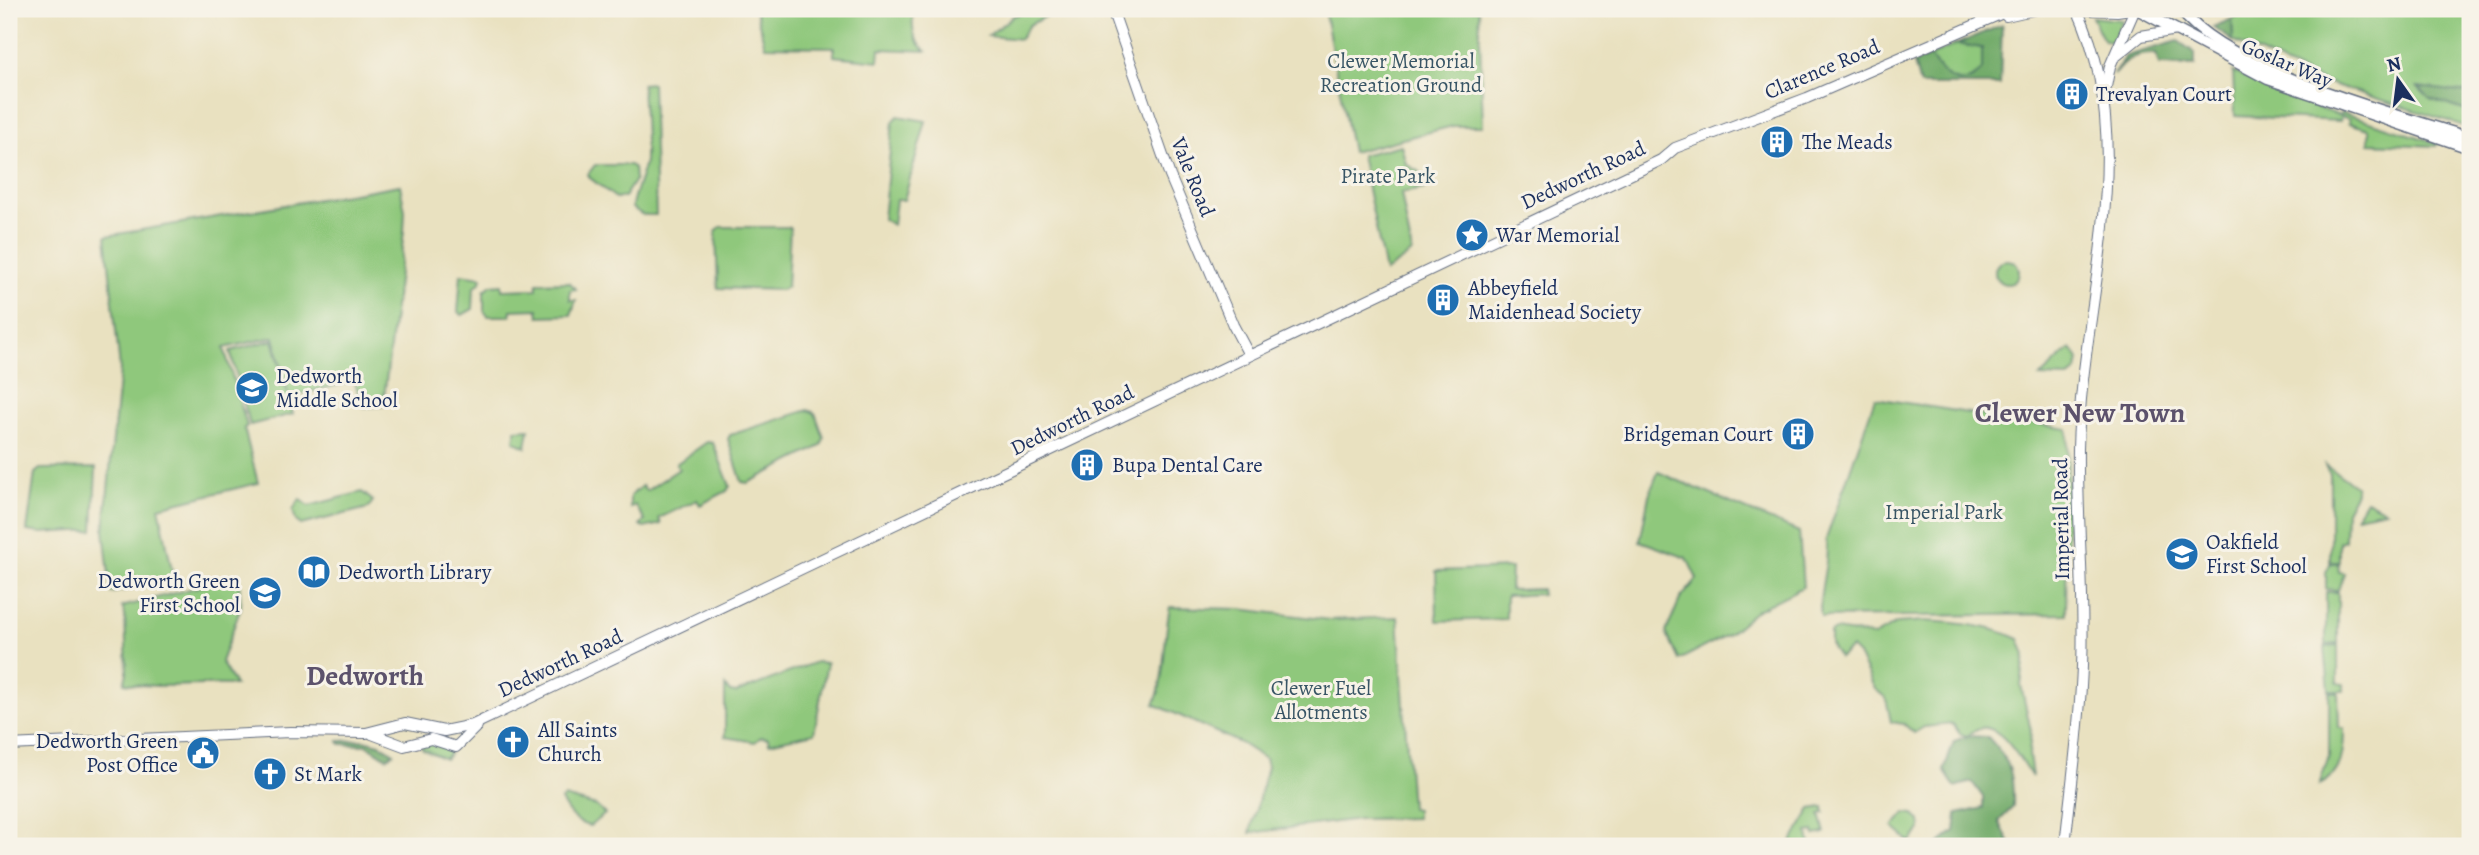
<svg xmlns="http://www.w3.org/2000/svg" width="2479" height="855" font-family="Alegreya,serif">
  <rect width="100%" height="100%" fill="#f7f3e8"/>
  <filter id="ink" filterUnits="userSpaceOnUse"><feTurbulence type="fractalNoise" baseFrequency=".0143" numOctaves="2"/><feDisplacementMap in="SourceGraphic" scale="14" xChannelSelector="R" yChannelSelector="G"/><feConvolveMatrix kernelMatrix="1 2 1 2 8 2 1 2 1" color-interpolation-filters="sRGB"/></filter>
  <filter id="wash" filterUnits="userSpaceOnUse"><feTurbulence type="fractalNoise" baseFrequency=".00686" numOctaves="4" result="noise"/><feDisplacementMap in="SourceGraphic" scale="28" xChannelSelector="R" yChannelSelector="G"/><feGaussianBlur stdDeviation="1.57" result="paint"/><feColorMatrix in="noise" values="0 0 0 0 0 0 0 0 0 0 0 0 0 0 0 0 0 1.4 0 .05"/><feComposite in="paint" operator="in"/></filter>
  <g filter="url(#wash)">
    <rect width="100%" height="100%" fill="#e9e1c0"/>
    <g fill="#8fc87b" stroke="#557c6c" stroke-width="2">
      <path d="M 755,9 L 914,9 C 911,27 912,38 926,51 L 880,49 L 879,61 L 834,56 L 834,47 L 765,46 Z"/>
      <path d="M 1034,9 L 1059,9 L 1029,25 L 1020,39 L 988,36 L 1013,16 Z"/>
      <path d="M 1324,9 L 1479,9 L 1483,126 L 1453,126 L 1352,152 Z"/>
      <path d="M 2256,9 L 2470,9 L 2470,128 L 2319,80 L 2233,41 L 2232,19 Z"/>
      <path d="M 2092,17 L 2122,20 L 2112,42 L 2104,41 Z"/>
      <path d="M 1957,44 L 1982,48 L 1982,70 C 1961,93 1943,77 1930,56 Z"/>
      <path d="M 2233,72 L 2289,98 L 2340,116 L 2341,112 L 2437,143 L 2436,146 L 2369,143 L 2369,129 L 2348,123 L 2349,119 L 2341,116 L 2340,121 L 2235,116 Z"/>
      <path d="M 652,83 L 656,215 L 643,215 L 632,208 C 631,199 643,175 645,161 C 646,136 643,109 642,84 Z"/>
      <path d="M 898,116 L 926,121 L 904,200 L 896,200 L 893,225 L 883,219 L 893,122 Z"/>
      <path d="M 1401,145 L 1406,164 L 1421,173 L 1424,189 L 1401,193 L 1412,253 L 1385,272 L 1361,155 Z"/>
      <path d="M 595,165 L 630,165 L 634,168 L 635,180 L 624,197 L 617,199 L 590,178 L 588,174 Z"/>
      <path d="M 400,185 L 405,211 L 404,231 L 383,406 L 364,407 L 354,381 L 289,397 L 293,414 L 250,425 L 230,351 L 273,340 L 288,394 L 274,337 L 224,348 L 247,426 L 244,428 L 258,483 L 159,507 L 174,580 L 111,593 L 104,530 L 120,369 L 106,236 Z"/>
      <path d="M 720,227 L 790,227 L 787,287 L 781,290 L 718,288 L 716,232 Z"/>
      <circle cx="2007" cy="272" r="12"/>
      <path d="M 461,274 L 482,277 L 481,282 L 474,287 L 473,309 L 462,315 L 458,312 Z"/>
      <path d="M 569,282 L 576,289 L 570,290 L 570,300 L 576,300 L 571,315 L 539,316 L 538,309 L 511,310 L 510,316 L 488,316 L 484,311 L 484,291 L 491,285 L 502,284 L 502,290 L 537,289 L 537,283 Z"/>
      <path d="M 2071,348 L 2079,360 L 2077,371 L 2068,378 L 2040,377 Z"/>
      <path d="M 1875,398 L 2068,429 L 2066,614 L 1821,617 C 1817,590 1830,565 1826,539 Z"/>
      <path d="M 808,410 L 815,413 L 824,438 L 821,446 L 748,483 L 742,482 L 728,439 L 730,435 Z"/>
      <path d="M 529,429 L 526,447 L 514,441 L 516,430 Z"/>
      <path d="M 707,442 L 713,443 L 730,486 L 727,491 L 700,505 L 697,500 L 659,518 L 661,524 L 644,528 L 640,525 L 645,521 L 635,505 L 630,508 L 630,496 L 642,486 L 646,491 L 679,469 L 676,464 Z"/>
      <path d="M 2326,465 L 2355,486 L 2356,492 L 2346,511 L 2345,540 L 2339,542 L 2339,562 L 2330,562 L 2330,474 Z"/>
      <path d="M 96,468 L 93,530 L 41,533 L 27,531 L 35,473 L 40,469 Z"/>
      <path d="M 1658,472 L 1799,532 L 1803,587 L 1757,610 L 1729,634 L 1679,660 L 1666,632 L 1680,599 L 1697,579 L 1687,558 L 1640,541 L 1649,495 Z"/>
      <path d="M 362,492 L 373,501 L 368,508 L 301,525 L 296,521 L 293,510 L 300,499 L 309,506 Z"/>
      <path d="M 2366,500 L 2385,510 L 2356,516 Z"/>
      <path d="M 2330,564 L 2338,564 L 2339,572 L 2344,573 L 2338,590 L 2326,589 L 2326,572 Z"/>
      <path d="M 1511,568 L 1510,590 L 1541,589 L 1542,594 L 1506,596 L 1506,619 L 1437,621 L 1436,571 Z"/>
      <path d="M 239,576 L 241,607 L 221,662 L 235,685 C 197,683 162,689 124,683 L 127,673 L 125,615 L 122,607 Z"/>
      <path d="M 2326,592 L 2338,592 L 2338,644 L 2326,645 Z"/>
      <path d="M 1170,607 L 1240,609 L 1330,620 L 1398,617 L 1411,808 L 1416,809 L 1416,818 L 1359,819 L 1250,833 L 1267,767 L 1265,759 L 1240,743 L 1154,704 C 1165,685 1164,633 1170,607 Z"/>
      <path d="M 1925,621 C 1958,623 1989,625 2019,639 L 2025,655 L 2021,685 L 2031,731 L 2029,754 L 2032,777 C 2021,761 1993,707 1968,736 L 1960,734 L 1953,724 L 1924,727 L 1914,733 L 1904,724 L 1891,722 L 1886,698 L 1875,689 L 1858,655 L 1851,648 L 1839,658 L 1830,644 L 1830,633 L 1835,630 L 1874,636 L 1897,623 Z"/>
      <path d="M 2338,646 L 2338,683 L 2344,684 L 2344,691 L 2329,691 L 2325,647 Z"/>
      <path d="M 816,662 L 827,663 L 814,733 L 769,743 L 768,738 L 761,737 L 755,742 L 725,737 L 725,686 L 730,692 L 736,693 Z"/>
      <path d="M 2329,692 L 2338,693 L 2339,728 L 2344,728 C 2344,751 2343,775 2319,785 L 2329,756 Z"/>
      <path d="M 433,743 L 445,747 L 450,753 L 445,759 L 423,749 L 420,744 Z"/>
      <path d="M 564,797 L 596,806 L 605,814 L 590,826 C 576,824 567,812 561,800 Z"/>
      <path d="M 1824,807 L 1825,813 L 1820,814 L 1825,833 L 1815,835 L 1814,831 L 1808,832 L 1810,846 L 1789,846 L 1811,809 Z"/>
      <path d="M 1905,813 L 1913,814 L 1920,821 L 1921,829 L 1910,842 L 1893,827 Z"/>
    </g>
    <g fill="#73ac6b" stroke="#476e64" stroke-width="2">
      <path d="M 2232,19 L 2233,41 L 2213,27 Z"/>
      <path d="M 2002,25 L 2000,85 L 1920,85 L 1914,63 L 1930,56 C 1943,77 1961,93 1982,70 L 1982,48 L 1957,44 Z"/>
      <path d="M 2178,41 L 2195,53 L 2195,66 L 2159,65 L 2156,54 C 2135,53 2127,60 2113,75 L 2126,56 Z"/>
      <path d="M 2418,87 L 2470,93 L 2470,112 L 2430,99 Z"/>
      <path d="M 1968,736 L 1988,737 C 2011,762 2014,774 2013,807 L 1999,821 L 2011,846 L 1936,846 L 1955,831 L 1957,814 L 1983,808 L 1983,797 L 1972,782 L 1955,787 L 1944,770 L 1954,741 Z"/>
      <path d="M 364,740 L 380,744 L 394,753 L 387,758 L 367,745 L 340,744 L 339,741 Z"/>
    </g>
  </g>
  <g filter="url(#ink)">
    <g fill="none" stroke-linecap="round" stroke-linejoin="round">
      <defs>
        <g id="secondary">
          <path d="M 1112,9 L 1170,176 L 1233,325 L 1249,355"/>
          <path d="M 2065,9 L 2117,11 L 2130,9"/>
          <path d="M 2006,16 L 2037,9"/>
          <path d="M 2116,56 L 2141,36 L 2177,30"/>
          <path d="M 2104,97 L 2110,66 L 2135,9"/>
          <path d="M 372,734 L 404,746 L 431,739 L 456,747 L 477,726"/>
          <path d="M 9,745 L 290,732 L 366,733 L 405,723 L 444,731 L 473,725 L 1661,160 L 1675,148 L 1807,98 L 2012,9"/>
          <path d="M 2065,846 C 2071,787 2080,726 2082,666 C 2085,594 2077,521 2078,449 C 2081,303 2142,148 2077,9"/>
        </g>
        <g id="primary">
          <path d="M 2137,9 L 2268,79 L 2470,148"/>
          <path d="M 2180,9 C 2227,72 2394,113 2470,138"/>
        </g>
      </defs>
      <use href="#secondary" stroke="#636d80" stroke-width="12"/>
      <use href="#primary" stroke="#636d80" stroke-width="13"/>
      <use href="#secondary" stroke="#fff" stroke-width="10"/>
      <use href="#primary" stroke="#fff" stroke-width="10"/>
    </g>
  </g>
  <defs>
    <symbol id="building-disc" viewBox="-11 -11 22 22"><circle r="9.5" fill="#1f6fb2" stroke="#f7f3e8"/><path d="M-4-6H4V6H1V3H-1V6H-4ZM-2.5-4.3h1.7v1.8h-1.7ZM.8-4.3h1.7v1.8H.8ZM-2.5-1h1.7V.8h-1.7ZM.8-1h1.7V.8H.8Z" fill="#fff"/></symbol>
    <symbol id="sight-disc" viewBox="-11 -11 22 22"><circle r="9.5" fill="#1f6fb2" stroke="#f7f3e8"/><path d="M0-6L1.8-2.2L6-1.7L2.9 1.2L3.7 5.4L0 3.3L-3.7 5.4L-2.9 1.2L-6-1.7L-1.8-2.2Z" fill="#fff"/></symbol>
    <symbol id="school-disc" viewBox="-11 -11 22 22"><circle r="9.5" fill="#1f6fb2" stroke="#f7f3e8"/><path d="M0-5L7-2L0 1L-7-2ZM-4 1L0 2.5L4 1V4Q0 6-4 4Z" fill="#fff"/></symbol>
    <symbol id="library-disc" viewBox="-11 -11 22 22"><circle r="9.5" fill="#1f6fb2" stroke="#f7f3e8"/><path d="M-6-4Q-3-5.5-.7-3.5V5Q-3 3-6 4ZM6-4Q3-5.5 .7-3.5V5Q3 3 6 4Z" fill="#fff"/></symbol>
    <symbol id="church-disc" viewBox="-11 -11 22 22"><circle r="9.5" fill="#1f6fb2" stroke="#f7f3e8"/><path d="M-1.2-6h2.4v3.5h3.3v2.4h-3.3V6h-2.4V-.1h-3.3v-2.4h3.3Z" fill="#fff"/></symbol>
    <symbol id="civic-disc" viewBox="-11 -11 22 22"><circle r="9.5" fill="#1f6fb2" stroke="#f7f3e8"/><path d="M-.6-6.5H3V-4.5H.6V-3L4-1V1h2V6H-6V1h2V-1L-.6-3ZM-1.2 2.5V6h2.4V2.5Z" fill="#fff"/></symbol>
  </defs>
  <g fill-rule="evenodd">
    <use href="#building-disc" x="2053" y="75" width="38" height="38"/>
    <use href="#building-disc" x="1758" y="123" width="38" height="38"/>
    <use href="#sight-disc" x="1453" y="216" width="38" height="38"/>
    <use href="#building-disc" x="1424" y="281" width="38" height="38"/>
    <use href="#school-disc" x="233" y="369" width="38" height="38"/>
    <use href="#building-disc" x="1779" y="415" width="38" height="38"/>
    <use href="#building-disc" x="1068" y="446" width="38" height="38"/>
    <use href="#school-disc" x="2163" y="535" width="38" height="38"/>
    <use href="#library-disc" x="295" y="553" width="38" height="38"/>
    <use href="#school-disc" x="246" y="574" width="38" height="38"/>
    <use href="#church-disc" x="494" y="723" width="38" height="38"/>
    <use href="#civic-disc" x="184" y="734" width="38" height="38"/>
    <use href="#church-disc" x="251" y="755" width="38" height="38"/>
  </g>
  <g text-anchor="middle" stroke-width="6" stroke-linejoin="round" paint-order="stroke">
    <g font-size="21" fill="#385565" stroke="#f7f3e8">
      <text x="1401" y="68">Clewer Memorial<tspan x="1401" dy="24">Recreation Ground</tspan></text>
      <text x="1388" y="183">Pirate Park</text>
      <text x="1944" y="519">Imperial Park</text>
      <text x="1321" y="695">Clewer Fuel<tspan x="1321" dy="24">Allotments</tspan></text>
    </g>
    <g font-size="21" fill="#1b2f5e" stroke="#f7f3e8">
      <text transform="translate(2287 63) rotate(23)" y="7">Goslar Way</text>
      <text transform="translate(1822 69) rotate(-23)" y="7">Clarence Road</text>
      <text transform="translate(1583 175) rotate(-25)" y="7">Dedworth Road</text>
      <text transform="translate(1193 177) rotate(68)" y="7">Vale Road</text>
      <text transform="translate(1072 420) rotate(-26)" y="7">Dedworth Road</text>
      <text transform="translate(2061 519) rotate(-91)" y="7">Imperial Road</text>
      <text transform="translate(560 663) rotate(-25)" y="7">Dedworth Road</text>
    </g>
    <g font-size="21" fill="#1b2f5e" stroke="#f7f3e8" text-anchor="start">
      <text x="2096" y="101">Trevalyan Court</text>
      <text x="1802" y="149">The Meads</text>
      <text x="1496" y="242">War Memorial</text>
      <text x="1468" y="295">Abbeyfield<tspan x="1468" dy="24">Maidenhead Society</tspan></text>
      <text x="276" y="383">Dedworth<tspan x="276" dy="24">Middle School</tspan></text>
      <text x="1773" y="441" text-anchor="end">Bridgeman Court</text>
      <text x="1112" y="472">Bupa Dental Care</text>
      <text x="2206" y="549">Oakfield<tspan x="2206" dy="24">First School</tspan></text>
      <text x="338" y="579">Dedworth Library</text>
      <text x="240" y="588" text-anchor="end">Dedworth Green<tspan x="240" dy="24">First School</tspan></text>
      <text x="538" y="737">All Saints<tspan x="538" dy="24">Church</tspan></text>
      <text x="178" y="748" text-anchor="end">Dedworth Green<tspan x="178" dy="24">Post Office</tspan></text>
      <text x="294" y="781">St Mark</text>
    </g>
    <g font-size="28" font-weight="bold" fill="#5c526c" stroke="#f7f3e8">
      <text x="2080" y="422">Clewer New Town</text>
      <text x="365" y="685">Dedworth</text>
    </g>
  </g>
  <rect width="2479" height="855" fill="none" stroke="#f7f3e8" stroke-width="35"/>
  <g transform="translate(2398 80) rotate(346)" stroke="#f7f3e8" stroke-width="5" paint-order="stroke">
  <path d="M0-5L12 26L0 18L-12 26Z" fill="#1b2f5e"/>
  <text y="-10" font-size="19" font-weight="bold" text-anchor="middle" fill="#1b2f5e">N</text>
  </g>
</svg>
